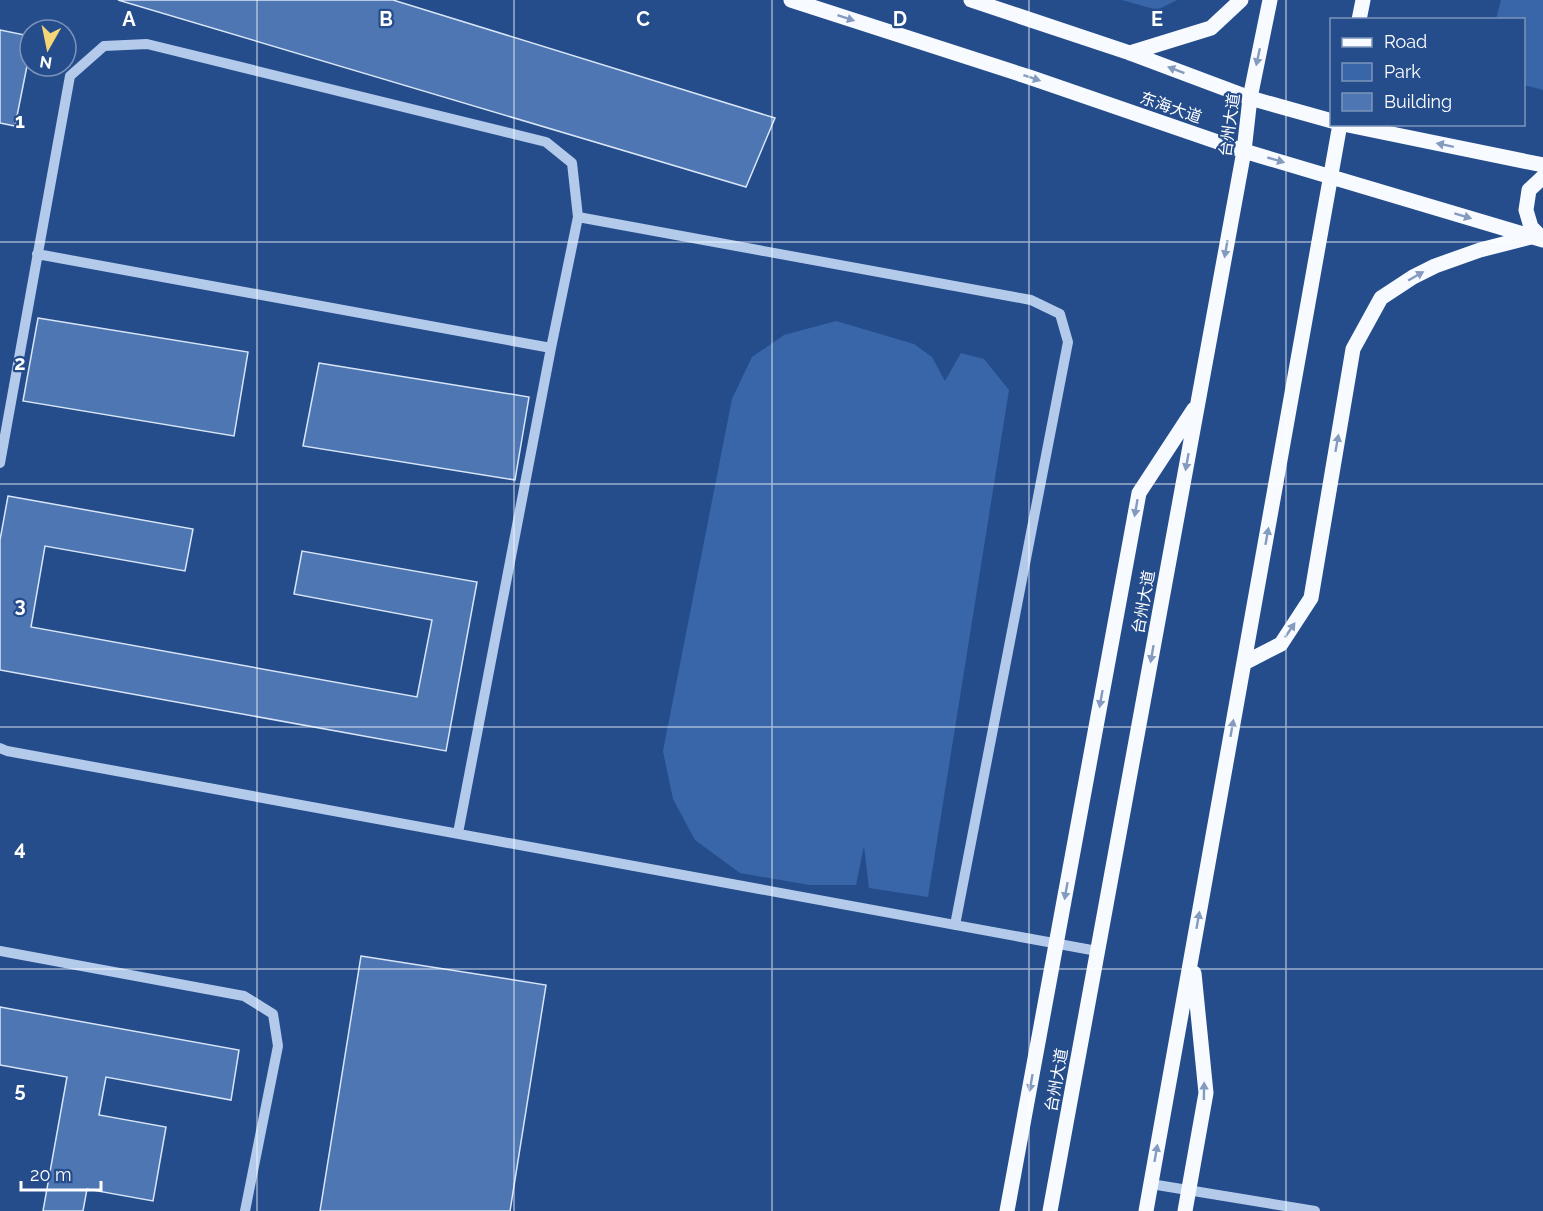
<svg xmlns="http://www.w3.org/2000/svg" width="1543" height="1211" viewBox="0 0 1543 1211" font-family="Raleway,'Noto Sans SC',sans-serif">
<rect width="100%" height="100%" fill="#254d8c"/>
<path fill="#3966a9" d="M 1122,0 L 1177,0 L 1157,10 Z
M 1501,0 L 1543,0 L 1543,90 L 1524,85 L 1524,20 L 1496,19 Z
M 836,321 L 914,344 L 932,357 L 945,381 L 961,353 L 984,359 L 1009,390 L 928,897 L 869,888 L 864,846 L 856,885 L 809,885 L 740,873 L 695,840 L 673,799 L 663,751 L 732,399 L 752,357 L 784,335 Z"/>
<path fill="#4d76b3" stroke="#d8e5f8" stroke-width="1.5" d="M 118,0 L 393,0 L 775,118 L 746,187 Z
M 0,30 L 30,36 L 30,51 L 15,126 L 0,123 Z
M 38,318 L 248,352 L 234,436 L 23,401 Z
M 319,363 L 529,397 L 515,480 L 303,446 Z
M 8,496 L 193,529 L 185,571 L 45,546 L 31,627 L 417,697 L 432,620 L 294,594 L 302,551 L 477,582 L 446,751 L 0,670 L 0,540 Z
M 361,956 L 546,985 L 510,1211 L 320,1211 Z
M 0,1007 L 239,1050 L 231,1100 L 106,1077 L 99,1115 L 166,1127 L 153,1201 L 87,1189 L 83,1211 L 43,1211 L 67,1077 L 0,1065 Z"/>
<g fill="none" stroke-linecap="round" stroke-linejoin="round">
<path stroke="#b3caea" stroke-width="10" d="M 578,217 L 1031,300 L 1060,314 L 1068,342 L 955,925
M 37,254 L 551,348
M 0,463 L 70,76 L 104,46 L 147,44 L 546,142 L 572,163 L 578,217 L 551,348 L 458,833
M 0,748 L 7,751 L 1097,951
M 0,951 L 244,996 L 273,1014 L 278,1046 L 245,1211
M 1151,1184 L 1315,1211"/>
<path stroke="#f7fafe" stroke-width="15" d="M 791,0 L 1032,78 L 1244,151 L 1543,240
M 971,0 L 1130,53 L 1250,98 L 1332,121
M 1359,20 L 1363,0
M 1130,53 L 1211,28 L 1241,0
M 1343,124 L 1543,165
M 1543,177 L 1529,190 L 1526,210 L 1531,227 L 1543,239
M 1244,663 L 1281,644 L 1311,598 L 1353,349 L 1381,298 L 1413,277 L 1435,266 L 1480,250 L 1531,237
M 1007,1211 L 1139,493 L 1194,409
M 1050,1211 L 1244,151 L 1250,98 L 1270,0
M 1146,1211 L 1340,124
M 1185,1211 L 1206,1093 L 1194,973"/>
</g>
<defs><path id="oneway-solid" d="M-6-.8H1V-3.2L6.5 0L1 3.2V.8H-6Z" transform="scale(1.5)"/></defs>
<g fill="#849bbf">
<use href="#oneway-solid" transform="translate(846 18) rotate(18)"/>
<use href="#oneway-solid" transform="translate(1258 57) rotate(102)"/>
<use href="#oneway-solid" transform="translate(1176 70) rotate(-159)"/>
<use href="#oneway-solid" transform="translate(1032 78) rotate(18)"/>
<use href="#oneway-solid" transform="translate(1445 145) rotate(-168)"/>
<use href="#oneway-solid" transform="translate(1276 160) rotate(16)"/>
<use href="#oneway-solid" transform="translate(1463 216) rotate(17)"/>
<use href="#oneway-solid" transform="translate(1226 249) rotate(100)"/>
<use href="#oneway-solid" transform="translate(1416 276) rotate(-30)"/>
<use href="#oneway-solid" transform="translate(1337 443) rotate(-80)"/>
<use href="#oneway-solid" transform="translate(1187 462) rotate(100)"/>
<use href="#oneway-solid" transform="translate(1136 508) rotate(100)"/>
<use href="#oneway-solid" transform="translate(1267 536) rotate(-80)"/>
<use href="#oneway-solid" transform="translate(1290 630) rotate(-56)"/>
<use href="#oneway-solid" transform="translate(1152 654) rotate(100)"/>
<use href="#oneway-solid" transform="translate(1101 699) rotate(100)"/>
<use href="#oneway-solid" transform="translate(1232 728) rotate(-80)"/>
<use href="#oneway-solid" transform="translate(1066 891) rotate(100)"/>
<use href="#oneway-solid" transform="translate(1198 920) rotate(-80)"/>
<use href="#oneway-solid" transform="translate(1031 1083) rotate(100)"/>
<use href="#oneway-solid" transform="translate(1204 1091) rotate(-89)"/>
<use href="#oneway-solid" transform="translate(1156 1153) rotate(-80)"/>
</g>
<path fill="none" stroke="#fff" stroke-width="1.5" stroke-opacity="0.55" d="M 257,0 L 257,1211M 514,0 L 514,1211M 772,0 L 772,1211M 1029,0 L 1029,1211M 1286,0 L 1286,1211M 0,242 L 1543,242M 0,484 L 1543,484M 0,727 L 1543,727M 0,969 L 1543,969"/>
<g text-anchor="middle" stroke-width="4.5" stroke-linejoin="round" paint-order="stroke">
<g font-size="16" fill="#fff" stroke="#254d8c">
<text transform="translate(1171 107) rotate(19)" y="6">东海大道</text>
<text transform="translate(1229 125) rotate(-82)" y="6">台州大道</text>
<text transform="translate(1143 602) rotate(-80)" y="6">台州大道</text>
<text transform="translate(1056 1080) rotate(-80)" y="6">台州大道</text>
</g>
</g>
<g font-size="20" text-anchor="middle" font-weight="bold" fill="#fff" stroke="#254d8c" stroke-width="4.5" stroke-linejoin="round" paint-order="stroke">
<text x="129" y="26">A</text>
<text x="386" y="26">B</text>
<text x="643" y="26">C</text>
<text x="900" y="26">D</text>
<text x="1157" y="26">E</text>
<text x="20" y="128">1</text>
<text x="20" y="370">2</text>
<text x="20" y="612">3</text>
<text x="20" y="855">4</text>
<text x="20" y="1097">5</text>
</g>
<rect x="1330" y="18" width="195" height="108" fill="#254d8c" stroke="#7c94ba" stroke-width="1.5"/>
<rect x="1342" y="38" width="30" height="9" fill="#f7fafe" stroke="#7c94ba" stroke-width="1.5"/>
<text x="1384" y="48" font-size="18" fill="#ffffff">Road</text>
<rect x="1342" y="63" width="30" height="18" fill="#3966a9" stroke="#7c94ba" stroke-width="1.5"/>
<text x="1384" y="78" font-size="18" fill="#ffffff">Park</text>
<rect x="1342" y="93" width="30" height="18" fill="#4d76b3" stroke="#7c94ba" stroke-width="1.5"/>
<text x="1384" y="108" font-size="18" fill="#ffffff">Building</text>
<g transform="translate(48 48) rotate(189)"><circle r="28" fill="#254d8c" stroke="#7c94ba" stroke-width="1.5"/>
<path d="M0-4.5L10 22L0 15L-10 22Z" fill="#f4d677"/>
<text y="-9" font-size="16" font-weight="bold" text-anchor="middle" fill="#ffffff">N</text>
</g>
<path d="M21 1181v9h80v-9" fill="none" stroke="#ffffff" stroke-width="3"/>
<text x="30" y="1181" font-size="18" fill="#ffffff" stroke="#254d8c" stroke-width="4.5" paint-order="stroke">20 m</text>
</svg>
